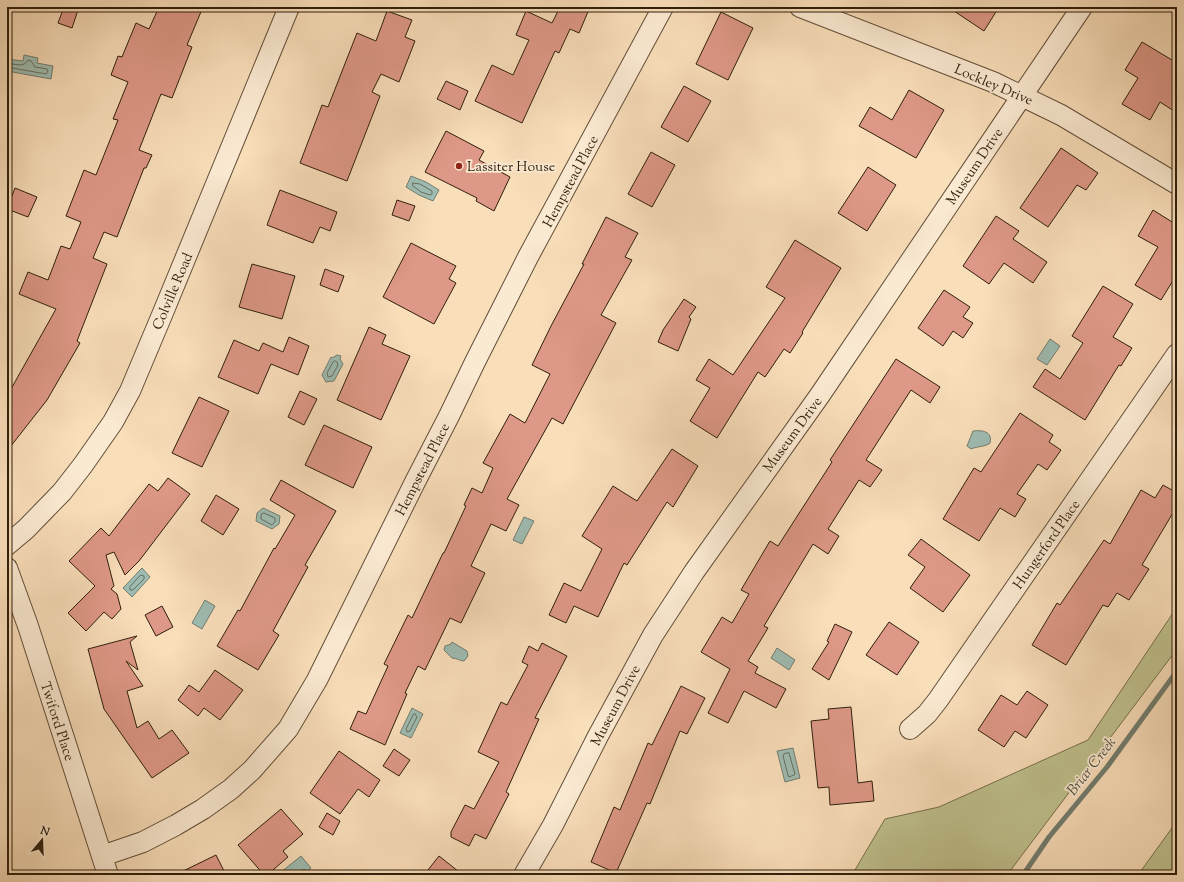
<svg xmlns="http://www.w3.org/2000/svg" width="1184" height="882" viewBox="0 0 1184 882" font-family="'Sorts Mill Goudy',serif">
<rect width="100%" height="100%" fill="#f9deba"/>
<filter id="stains"><feTurbulence type="fractalNoise" baseFrequency=".005" numOctaves="4"/><feColorMatrix values="0 0 0 0 .2 0 0 0 0 .09 0 0 0 0 .02 0 0 0 .5 -.17"/></filter>
<radialGradient id="worn" r=".72"><stop offset=".6" stop-color="#630" stop-opacity="0"/><stop offset="1" stop-color="#630" stop-opacity=".3"/></radialGradient>
<path fill="#bfc18e" stroke="#77704d" d="M 1177,607 L 1177,649 L 1007,875 L 852,875 L 885,819 L 939,807 L 1088,740 Z
M 1177,821 L 1177,875 L 1138,875 Z"/>
<path fill="#9ebcb2" stroke="#727d70" d="M 24,55 L 38,58 L 37,63 L 53,66 L 51,79 L 7,71 L 7,59 L 23,61 Z
M 411,176 L 426,182 L 439,190 L 433,201 L 419,195 L 406,187 Z
M 1050,339 L 1060,346 L 1047,365 L 1037,359 Z
M 337,355 L 341,356 L 340,359 L 343,364 L 334,381 L 326,382 L 322,375 L 331,357 L 332,358 Z
M 973,431 C 982,430 993,431 990,443 C 985,447 978,446 971,449 L 967,446 Z
M 263,508 L 280,516 L 279,524 L 272,529 L 256,521 L 257,513 Z
M 524,517 L 534,521 L 522,544 L 513,540 Z
M 142,568 L 150,577 L 132,597 L 123,588 Z
M 205,600 L 215,606 L 202,629 L 192,623 Z
M 452,642 L 467,651 L 468,656 L 464,661 C 460,661 457,658 452,658 L 444,650 L 445,646 L 451,644 Z
M 777,648 L 795,660 L 789,670 L 771,658 Z
M 412,708 L 423,714 L 411,738 L 400,733 Z
M 793,748 L 800,778 L 785,782 L 777,751 Z
M 301,856 L 311,868 L 306,872 L 304,869 L 297,875 L 283,875 L 281,872 Z"/>
<g fill="none" stroke-linecap="round" stroke-linejoin="round">
<path stroke="#666e5f" stroke-width="1" d="M 7,63 C 15,64 24,68 28,60 L 31,61 L 35,67 L 47,69 L 48,71 L 46,74 L 7,67
M 413,183 L 420,184 L 432,191 L 432,194 L 430,195 L 421,192 L 413,186 Z
M 335,361 L 337,362 L 338,365 L 332,376 L 328,377 L 327,373 L 333,362 Z
M 264,513 L 275,518 L 275,522 L 272,525 L 261,519 L 261,515 Z
M 141,575 L 144,576 L 144,579 L 133,590 L 130,590 L 130,587 Z
M 415,714 L 417,717 L 410,731 L 407,732 L 406,729 L 413,715 Z
M 789,753 L 795,774 L 794,775 L 789,777 L 788,775 L 783,756 L 784,754 Z"/>
<path stroke="#727d70" stroke-width="5" d="M 1023,875 L 1049,837 L 1107,767 L 1177,671"/>
</g>
<path fill="#de9887" stroke="#2f1f0c" d="M 64,7 L 79,7 L 72,28 L 58,23 Z
M 159,7 L 203,7 L 187,45 L 192,47 L 172,98 L 161,94 L 139,150 L 152,155 L 146,168 L 144,168 L 117,237 L 104,232 L 93,258 L 107,264 L 77,341 L 80,343 L 47,400 L 7,451 L 7,396 L 56,309 L 19,294 L 28,272 L 48,280 L 61,246 L 70,249 L 81,222 L 66,216 L 84,170 L 96,175 L 118,120 L 113,119 L 128,82 L 111,75 L 118,56 L 122,57 L 136,23 L 149,29 Z
M 560,7 L 590,7 L 579,33 L 570,29 L 559,53 L 555,51 L 522,123 L 475,101 L 492,65 L 513,75 L 529,40 L 516,35 L 526,11 L 552,23 Z
M 948,7 L 999,7 L 984,31 Z
M 387,11 L 412,20 L 405,37 L 415,41 L 399,82 L 381,74 L 372,92 L 380,96 L 347,181 L 300,163 L 322,105 L 328,107 L 357,33 L 376,41 Z
M 721,12 L 753,28 L 728,80 L 696,64 Z
M 1142,42 L 1177,63 L 1177,113 L 1160,102 L 1150,120 L 1122,104 L 1138,78 L 1125,70 Z
M 446,81 L 468,91 L 460,110 L 437,99 Z
M 684,86 L 711,101 L 688,142 L 661,127 Z
M 909,90 L 944,110 L 916,158 L 859,126 L 870,107 L 892,120 Z
M 446,131 L 484,151 L 479,160 L 510,177 L 494,211 L 476,201 L 477,198 L 425,172 Z
M 1061,148 L 1098,173 L 1086,190 L 1077,185 L 1048,227 L 1020,208 Z
M 651,152 L 675,165 L 652,207 L 628,194 Z
M 868,167 L 896,185 L 867,231 L 838,213 Z
M 15,188 L 37,197 L 28,217 L 7,209 Z
M 280,190 L 337,212 L 330,231 L 320,227 L 313,243 L 267,225 Z
M 397,200 L 415,206 L 409,221 L 392,215 Z
M 1153,210 L 1177,225 L 1177,274 L 1161,300 L 1135,285 L 1158,247 L 1138,236 Z
M 996,216 L 1019,231 L 1013,239 L 1047,262 L 1033,283 L 1004,263 L 989,284 L 963,266 Z
M 606,217 L 638,233 L 625,257 L 632,260 L 601,315 L 616,323 L 563,424 L 552,418 L 507,499 L 519,505 L 506,531 L 491,524 L 471,566 L 485,573 L 461,623 L 450,618 L 425,670 L 418,666 L 405,693 L 407,694 L 385,745 L 350,729 L 358,711 L 366,714 L 388,666 L 384,664 L 408,615 L 412,618 L 443,553 L 444,553 L 466,506 L 464,505 L 472,488 L 482,493 L 493,468 L 483,463 L 510,414 L 525,423 L 550,374 L 532,365 L 551,326 L 584,264 L 582,264 Z
M 795,240 L 841,268 L 802,332 L 803,333 L 790,353 L 784,349 L 765,377 L 758,372 L 717,438 L 690,421 L 710,388 L 696,380 L 709,359 L 733,375 L 785,298 L 766,287 Z
M 411,243 L 456,266 L 449,279 L 456,283 L 434,324 L 383,297 Z
M 252,264 L 295,276 L 282,319 L 239,307 Z
M 325,269 L 344,276 L 338,292 L 320,285 Z
M 1103,286 L 1133,304 L 1113,337 L 1132,348 L 1121,366 L 1119,365 L 1085,420 L 1033,387 L 1045,369 L 1060,379 L 1083,343 L 1072,336 Z
M 944,290 L 970,307 L 963,317 L 973,323 L 963,338 L 953,331 L 943,346 L 918,328 Z
M 684,299 L 696,307 L 689,317 L 691,319 L 678,351 L 658,342 L 663,330 Z
M 369,327 L 386,335 L 382,344 L 410,356 L 381,420 L 337,400 Z
M 289,337 L 309,346 L 298,375 L 271,364 L 258,394 L 218,377 L 234,340 L 259,351 L 263,343 L 283,352 Z
M 896,359 L 940,387 L 930,403 L 911,390 L 866,460 L 882,470 L 870,487 L 859,480 L 828,529 L 839,536 L 828,554 L 813,544 L 764,626 L 768,628 L 748,661 L 758,667 L 755,673 L 786,689 L 776,708 L 744,691 L 728,723 L 708,713 L 730,669 L 701,652 L 722,617 L 732,623 L 749,594 L 741,590 L 770,541 L 778,546 L 832,462 L 830,460 Z
M 300,391 L 317,399 L 304,425 L 288,417 Z
M 199,397 L 229,411 L 202,467 L 172,453 Z
M 1020,413 L 1053,435 L 1049,442 L 1061,450 L 1047,470 L 1038,464 L 1017,494 L 1026,499 L 1015,517 L 1000,508 L 979,541 L 943,519 L 974,468 L 981,472 Z
M 324,425 L 372,447 L 353,488 L 305,465 Z
M 672,449 L 698,466 L 673,507 L 667,502 L 627,565 L 624,563 L 598,617 L 574,606 L 566,623 L 549,615 L 564,583 L 581,591 L 602,549 L 582,536 L 613,486 L 637,501 Z
M 168,478 L 190,494 L 139,561 L 125,575 L 114,552 L 106,555 L 114,586 L 111,589 L 117,594 L 121,609 L 112,619 L 104,612 L 86,631 L 68,613 L 95,586 L 69,561 L 101,528 L 109,536 L 149,484 L 158,491 Z
M 281,480 L 336,511 L 305,565 L 308,567 L 273,631 L 279,635 L 258,670 L 217,646 L 238,610 L 240,611 L 274,548 L 275,549 L 295,515 L 270,500 Z
M 1163,485 L 1177,493 L 1177,506 L 1142,565 L 1149,569 L 1129,600 L 1117,593 L 1108,607 L 1103,605 L 1066,665 L 1032,645 L 1057,603 L 1060,605 L 1104,540 L 1110,544 L 1141,490 L 1155,498 Z
M 216,495 L 239,509 L 223,535 L 201,521 Z
M 921,539 L 970,575 L 943,612 L 910,588 L 925,567 L 908,555 Z
M 162,606 L 173,627 L 156,636 L 145,615 Z
M 889,622 L 919,642 L 897,675 L 866,655 Z
M 835,624 L 852,632 L 829,680 L 812,669 L 829,642 L 827,641 Z
M 137,636 L 130,642 L 138,670 L 126,661 L 143,686 L 127,691 L 137,728 L 148,721 L 159,739 L 172,730 L 189,753 L 152,778 L 104,709 L 88,649 Z
M 542,643 L 567,656 L 535,718 L 539,719 L 506,792 L 509,794 L 486,839 L 475,834 L 469,846 L 451,837 L 451,832 L 465,805 L 474,809 L 499,762 L 478,752 L 501,702 L 507,705 L 528,665 L 522,662 L 529,646 L 538,651 Z
M 215,670 L 243,690 L 220,720 L 204,708 L 198,716 L 178,700 L 189,685 L 199,692 Z
M 681,686 L 705,698 L 687,734 L 680,731 L 650,804 L 647,803 L 616,873 L 591,862 L 614,807 L 620,810 L 648,743 L 652,745 Z
M 1027,691 L 1048,705 L 1026,738 L 1015,731 L 1004,747 L 978,730 L 1001,695 L 1017,705 Z
M 851,707 L 858,783 L 872,781 L 874,801 L 830,805 L 829,787 L 818,788 L 811,721 L 829,719 L 828,709 Z
M 394,749 L 410,760 L 399,776 L 383,766 Z
M 339,751 L 380,780 L 369,797 L 358,789 L 340,814 L 310,793 Z
M 281,809 L 303,834 L 283,851 L 288,857 L 267,875 L 264,875 L 238,845 Z
M 327,813 L 340,821 L 333,835 L 319,827 Z
M 216,855 L 226,875 L 175,875 Z
M 439,856 L 463,875 L 424,875 Z"/>
<g fill="none" stroke-linecap="round" stroke-linejoin="round">
<g stroke="#624f38" stroke-width="22">
<path id="street" d="M 800,7 L 993,82 L 1061,115 L 1177,184
M 7,545 L 26,529 L 62,492 L 83,465 L 113,422 L 130,391 L 162,315 L 289,7
M 7,568 L 28,626 L 108,875
M 910,729 L 927,714 L 938,700 L 1177,354
M 102,856 L 143,842 L 176,825 L 203,809 L 231,789 L 252,770 L 288,729 L 317,680 L 415,482 L 449,416 L 475,362 L 528,257 L 663,7
M 524,875 L 553,825 L 598,736 L 653,635 L 694,572 L 820,395 L 1082,7"/>
</g>
<use href="#street" stroke="#fbead2" stroke-width="20"/>
</g>
<circle fill="#8f2418" stroke="#fbead2" stroke-width="1.5" cx="459" cy="166" r="4"/>
<g text-anchor="middle" stroke-width="3.5" stroke-linejoin="round" paint-order="stroke">
<g font-size="14" fill="#2f1f0c" stroke="#fbead2">
<text transform="translate(994 84) rotate(23)" y="5">Lockley Drive</text>
<text transform="translate(974 166) rotate(-56)" y="5">Museum Drive</text>
<text transform="translate(570 181) rotate(-62)" y="5">Hempstead Place</text>
<text transform="translate(172 291) rotate(-67)" y="5">Colville Road</text>
<text transform="translate(792 434) rotate(-54)" y="5">Museum Drive</text>
<text transform="translate(422 469) rotate(-63)" y="5">Hempstead Place</text>
<text transform="translate(1046 544) rotate(-55)" y="5">Hungerford Place</text>
<text transform="translate(615 705) rotate(-62)" y="5">Museum Drive</text>
<text transform="translate(58 721) rotate(72)" y="5">Twiford Place</text>
</g>
<g font-size="14" fill="#2f1f0c" stroke="#fbead2" text-anchor="start">
<text x="467" y="171">Lassiter House</text>
</g>
<g font-size="15" font-style="italic" fill="#504e3e" stroke="#fbead2">
<text transform="translate(1091 766) rotate(-52)" y="5">Briar Creek</text>
</g>
</g>
<rect width="1184" height="882" fill="none" stroke="#f9deba" stroke-width="24"/>
<rect x="8" y="8" width="1168" height="866" fill="none" stroke="#2f1f0c" stroke-width="2"/>
<rect x="12" y="12" width="1160" height="858" fill="none" stroke="#2f1f0c"/>
<g transform="translate(42 840) rotate(19)" stroke="#fbead2" stroke-width="3" paint-order="stroke">
<path d="M0-3L7 15L0 10L-7 15Z" fill="#2f1f0c"/>
<text y="-6" font-size="11" font-weight="bold" text-anchor="middle" fill="#2f1f0c">N</text>
</g>
<rect width="100%" height="100%" filter="url(#stains)"/>
<rect width="100%" height="100%" fill="url(#worn)"/>
</svg>
